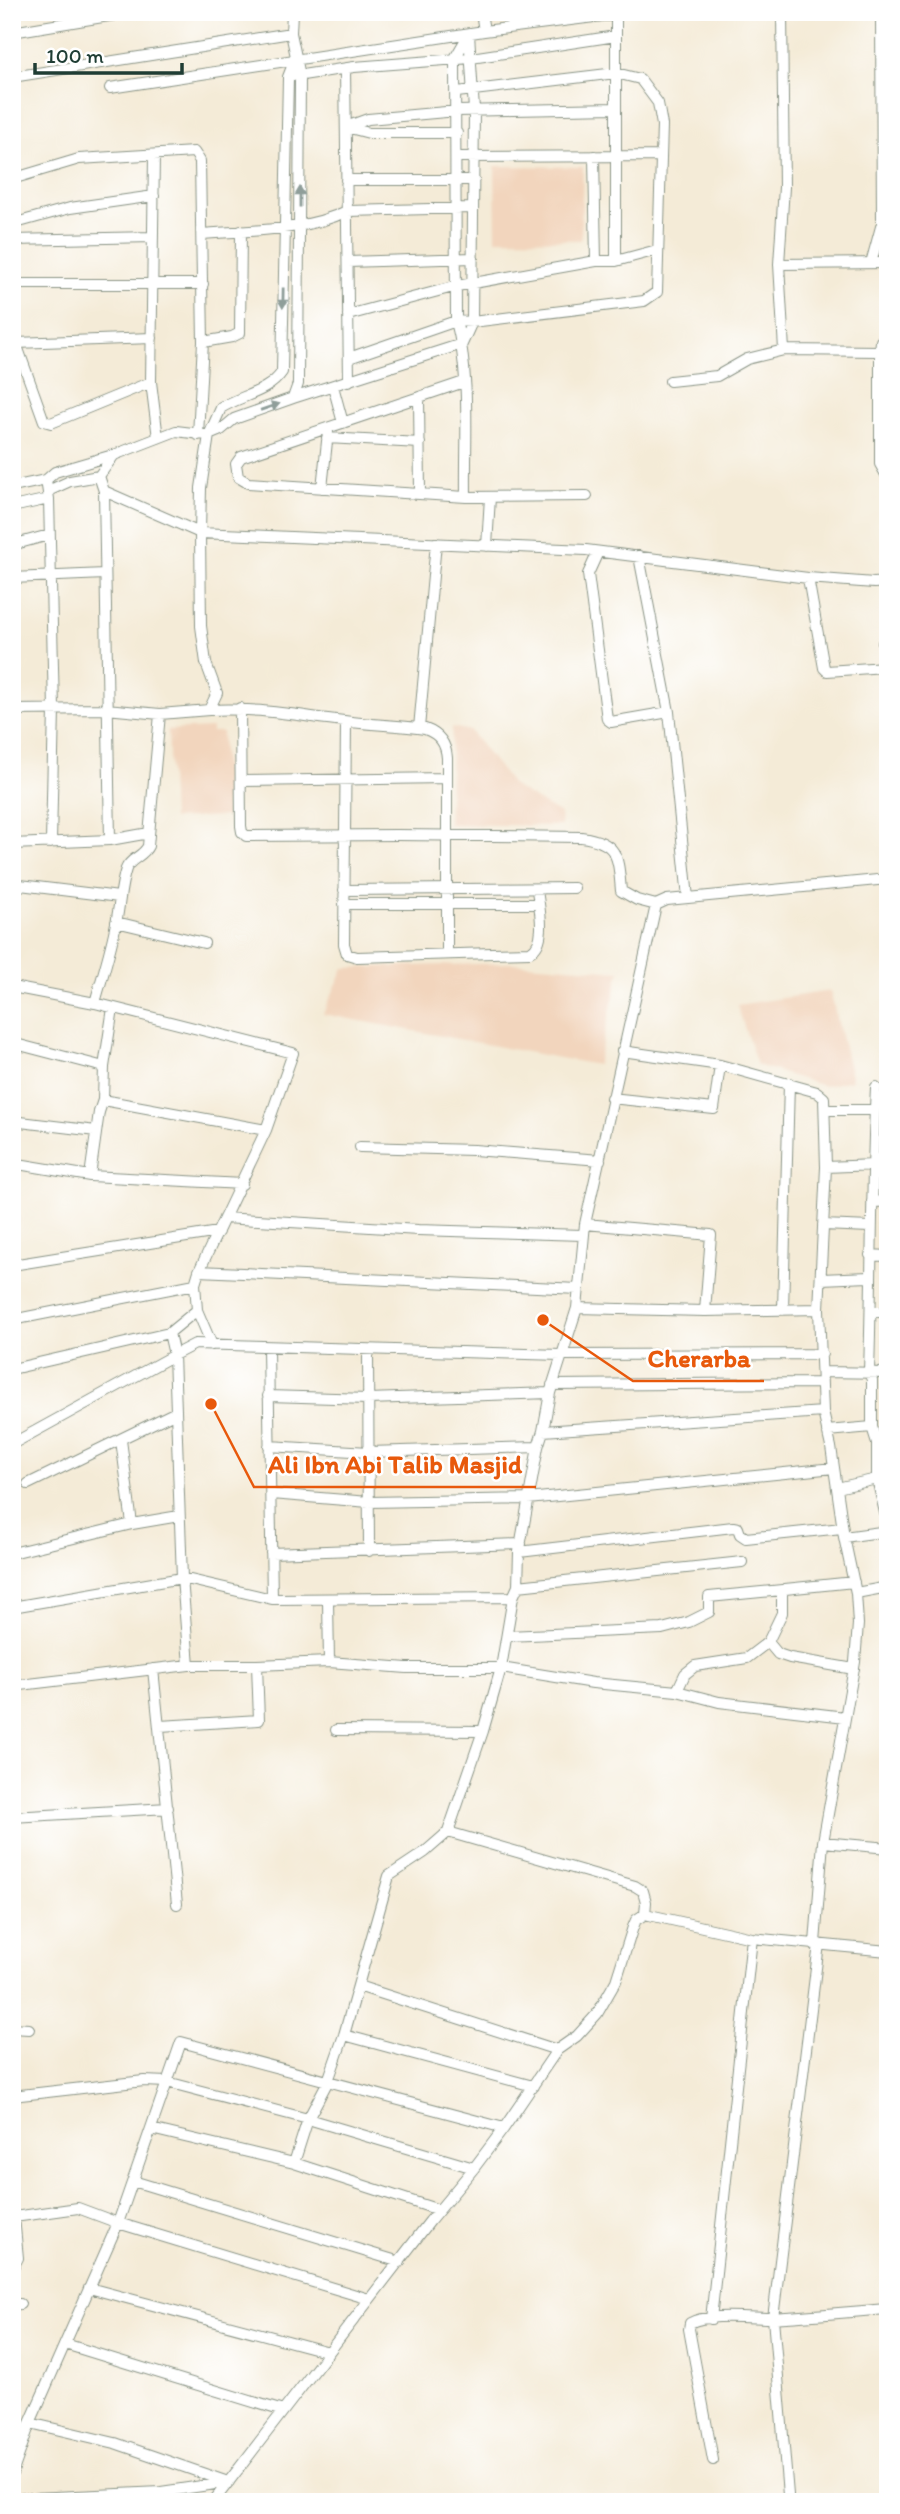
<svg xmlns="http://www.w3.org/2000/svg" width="900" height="2514" viewBox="0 0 900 2514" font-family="Itim,sans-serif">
<rect width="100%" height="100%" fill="#fff"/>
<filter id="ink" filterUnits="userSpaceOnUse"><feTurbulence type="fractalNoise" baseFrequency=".0143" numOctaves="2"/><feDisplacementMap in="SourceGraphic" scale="14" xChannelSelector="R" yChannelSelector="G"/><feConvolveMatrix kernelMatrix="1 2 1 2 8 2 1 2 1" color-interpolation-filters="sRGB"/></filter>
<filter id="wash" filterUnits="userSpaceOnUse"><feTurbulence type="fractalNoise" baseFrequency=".00686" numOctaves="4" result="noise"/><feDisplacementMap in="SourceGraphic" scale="28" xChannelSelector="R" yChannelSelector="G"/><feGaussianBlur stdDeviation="1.57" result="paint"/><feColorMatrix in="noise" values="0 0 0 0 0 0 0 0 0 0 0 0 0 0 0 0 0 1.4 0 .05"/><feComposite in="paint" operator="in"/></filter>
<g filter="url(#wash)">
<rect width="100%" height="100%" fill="#f4ebd7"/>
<path fill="#f2d5bd" d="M 495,166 L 583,167 L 581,240 L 496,239 Z
M 452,727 L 470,731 L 513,786 L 560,814 L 561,826 L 448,824 Z
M 212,728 L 212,732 L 222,732 L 227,816 L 172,819 L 168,730 Z
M 512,963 L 620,971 L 597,1065 L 323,1014 L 344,968 Z
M 830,991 L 852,1080 L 824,1086 L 757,1065 L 737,1005 Z"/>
</g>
<g filter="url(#ink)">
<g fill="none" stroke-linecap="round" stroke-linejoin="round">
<g stroke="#8a9486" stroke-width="12">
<path id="minor" d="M 481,12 L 484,31
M 782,12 L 784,187 L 779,264 L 784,350
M 616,14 L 616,261
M 12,32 L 133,12
M 345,69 L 349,381
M 296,76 L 354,67 L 471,58 L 616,36
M 12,77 L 291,33
M 110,88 L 484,31 L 634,12
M 346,127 L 368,119 L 457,111 L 616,108
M 346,127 L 369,133 L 457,133
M 154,155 L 151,382 L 158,438
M 594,156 L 596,261
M 457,157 L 661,156
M 12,179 L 79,159 L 194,152 L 200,161 L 203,342 L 198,435
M 346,180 L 474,180
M 12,224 L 70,208 L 154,196
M 203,234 C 250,230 304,232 347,211 L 473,208
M 12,240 L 153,237
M 348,262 L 473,258
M 871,263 L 882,223 L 881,12
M 779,264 L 888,263
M 12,284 L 203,284
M 348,315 L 457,286 L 596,261 L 616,261 L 657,250
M 12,332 L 44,421 L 51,423 L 151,382
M 888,335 L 881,341 L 880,351 L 880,464 L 888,478
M 203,342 L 232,337 L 240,333 L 241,231
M 16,343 L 152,338
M 349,358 L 456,321 L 472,322 L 644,301 L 657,292 L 662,125 L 658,103 L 640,79 L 616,73 L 457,92
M 670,381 L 717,376 L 747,359 L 784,350 L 880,351
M 464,382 L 241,457 L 236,464 L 238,477 L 248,483 L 466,497 L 587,496
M 333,386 L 343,423
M 419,397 L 420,494
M 293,398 L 462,344 L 472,322 L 474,110 L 469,34
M 327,438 L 420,443
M 99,476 L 114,455 L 176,431 L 209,435 L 221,430 L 234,419 L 293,398 L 298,384 L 300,76 L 291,33 L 292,12
M 46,480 L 49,499 L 54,709 L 51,843
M 12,487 L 46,480 L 55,472 L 113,455
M 322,488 L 328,432
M 48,491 L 70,481 L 99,476 L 104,491 L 200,533 L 586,550 L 808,578 L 874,583 L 888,582
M 104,491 L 110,840
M 466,497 C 465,439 471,378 456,321 L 455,58 L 469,34
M 12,507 L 49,499
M 12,545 L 49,535
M 487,546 L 490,497
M 598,552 L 588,574 L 607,719 L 611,722 L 669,712
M 639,556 L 669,712 L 688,898
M 12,578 L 105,574
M 808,578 L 824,668 L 827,671 L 885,667
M 888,637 L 885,638 L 883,643 L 885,675 L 888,678
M 240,708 L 241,826 L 242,832 L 246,836 L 397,835 L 581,837 C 619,842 618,857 621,891 L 637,900 L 656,905
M 12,710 L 106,709 L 160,714
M 209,710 C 255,707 299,716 344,721 C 371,725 399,725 425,729 C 439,734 446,743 447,758 L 447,953
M 346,722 L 344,944 L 347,954 L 357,957 L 530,952 C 548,943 539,907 537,890
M 419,728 L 436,543
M 241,781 L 446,778
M 12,844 L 110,840 L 149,833
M 12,884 L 119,897
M 344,890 L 574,888
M 344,904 L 538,904
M 116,922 L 204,943
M 12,987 L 95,1003 L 293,1053 L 266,1130 L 199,1271 L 195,1284
M 95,1003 C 102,977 111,950 116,923 C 120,905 120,887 126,869 C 130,858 143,857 148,846 L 160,714 L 209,710 L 217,693 L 206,663 L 201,626 L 200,533 L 201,488 L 209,435 L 221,408 C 241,395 268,393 282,372 L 288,77 L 295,59
M 12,1043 L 104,1067
M 622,1051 L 720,1065 L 817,1092 L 824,1098 L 826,1167 L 819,1309 L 823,1412 L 831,1447 L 844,1537 L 856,1593 L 858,1624 L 855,1662 L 823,1842 L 815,1943
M 876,1087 C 871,1182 872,1278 869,1372 L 872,1380 L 872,1427 L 877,1443 L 877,1479 L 888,1525
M 611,1098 L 714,1109 L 720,1065
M 103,1100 L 266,1130
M 826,1110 L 875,1110
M 12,1121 L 96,1131
M 360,1147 L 474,1150 L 600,1160
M 12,1163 L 90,1176 L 242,1184
M 826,1167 L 874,1165
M 90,1176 L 99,1112 L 103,1100 L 104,1067 L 113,1008
M 872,1201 L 888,1202
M 224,1218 L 418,1230 L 583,1235
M 585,1224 L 711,1235 L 705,1311
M 823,1225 L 870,1227
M 870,1255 L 888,1256
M 12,1265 L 218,1232
M 199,1271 L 578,1289
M 821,1279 L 869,1277
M 577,1308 L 705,1311 L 819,1309
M 783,1310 L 789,1083
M 871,1311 L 888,1313
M 12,1320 L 195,1284 L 197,1310 L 212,1345
M 268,1348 L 272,1599
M 368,1351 L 369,1551
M 12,1369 L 169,1333 L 197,1310
M 822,1372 L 888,1373
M 552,1385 L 822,1383
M 268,1396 L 368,1399 L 550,1393
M 543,1431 L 823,1412
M 827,1431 L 872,1427
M 121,1440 L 132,1524
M 12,1444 L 174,1355 L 169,1333
M 269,1446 L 369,1452 L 538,1447
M 28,1484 L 176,1412
M 837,1488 L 877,1479
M 271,1494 L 369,1502 L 528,1499 L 834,1468
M 844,1537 L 888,1531
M 519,1552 L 733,1527 L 738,1528 L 740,1534 L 746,1538 L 842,1528
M 12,1553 L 132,1524 L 179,1516
M 271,1553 L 521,1544
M 518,1586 L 742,1562
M 785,1589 L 854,1582
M 856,1593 L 888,1587
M 328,1600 L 329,1662
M 12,1607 L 182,1578 L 272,1599 L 513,1597
M 768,1642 L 778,1654 L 790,1658 L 854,1669
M 189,1665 L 182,1578 L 174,1355 L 195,1344 L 561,1355 L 822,1354
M 257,1665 L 329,1662 L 407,1668 L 501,1668 L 593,1683 L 677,1691 L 685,1674 L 695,1666 L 747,1658 L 768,1642 L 782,1613 L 782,1590 L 709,1597 L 709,1612 L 689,1622 L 662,1629 L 508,1636
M 153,1669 L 177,1904
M 12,1686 L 189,1665 L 257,1665 L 259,1720 L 160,1726
M 677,1691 L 719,1702 L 845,1717
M 336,1730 L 483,1731
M 12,1817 L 168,1808
M 823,1842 L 888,1848
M 645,1914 L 752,1938 L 888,1951
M 358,1986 L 557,2050
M 12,2028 L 29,2029
M 344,2035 L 533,2086
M 12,2096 L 144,2081 L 167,2082 L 308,2119 L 474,2168
M 151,2129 L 294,2163 L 439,2210
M 294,2163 L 308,2119 L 328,2081 L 344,2035 L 389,1876 L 425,1852 L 448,1832 L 483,1731 L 501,1668 L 513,1597 L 518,1586 L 519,1552 L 538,1447 L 543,1431 L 550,1393 L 577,1308 L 585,1224 L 656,905 L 667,900 L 888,879
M 133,2181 L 400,2262
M 12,2269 L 18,2258 L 14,2217 L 78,2208 L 118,2223 L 369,2299
M 89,2288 L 329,2352
M 12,2305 L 20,2304
M 711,2319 L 752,1938
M 65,2344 L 283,2411
M 30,2423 L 115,2443 L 225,2481
M 713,2460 L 689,2329 L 690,2323 C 706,2313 752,2318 772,2318 C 810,2316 849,2312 888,2309
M 12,2474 L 30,2423 L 118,2223 L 181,2042 L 504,2128
M 788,2495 L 773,2318 L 819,1944
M 12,2499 L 161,2492 L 229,2482
M 213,2502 L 430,2221 L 474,2168 L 504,2128 L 557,2050 L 577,2036 L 597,2014 L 616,1981 L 633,1927 L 636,1920 L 645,1914 L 646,1902 L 643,1891 L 635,1886 L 448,1832"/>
</g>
<use href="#minor" stroke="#fff" stroke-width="10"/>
</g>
<defs><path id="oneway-solid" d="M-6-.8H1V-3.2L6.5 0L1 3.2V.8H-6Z" transform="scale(1.75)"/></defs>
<g fill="#8f9e9a">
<use href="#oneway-solid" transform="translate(300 197) rotate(-90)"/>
<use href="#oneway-solid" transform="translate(283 298) rotate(91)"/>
<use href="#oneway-solid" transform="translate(270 407) rotate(-19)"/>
</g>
</g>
<path fill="none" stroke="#e8590c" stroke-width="2.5" d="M543 1320L633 1381H764M211 1404L254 1487H536"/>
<g fill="#e8590c" stroke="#fff" stroke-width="2.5">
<circle cx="543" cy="1320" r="7"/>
<circle cx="211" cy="1404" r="7"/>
</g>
<g font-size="26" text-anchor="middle" font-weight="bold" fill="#e8590c" stroke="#fff" stroke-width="5" stroke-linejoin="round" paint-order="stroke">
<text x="699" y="1367">Cherarba</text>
<text x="395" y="1473">Ali Ibn Abi Talib Masjid</text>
</g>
<rect width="900" height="2514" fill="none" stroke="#fff" stroke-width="42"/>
<path d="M35 63v10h147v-10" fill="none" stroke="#1f3d34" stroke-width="3.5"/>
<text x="46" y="63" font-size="21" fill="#1f3d34" stroke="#ffffff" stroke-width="5" paint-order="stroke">100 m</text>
</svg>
